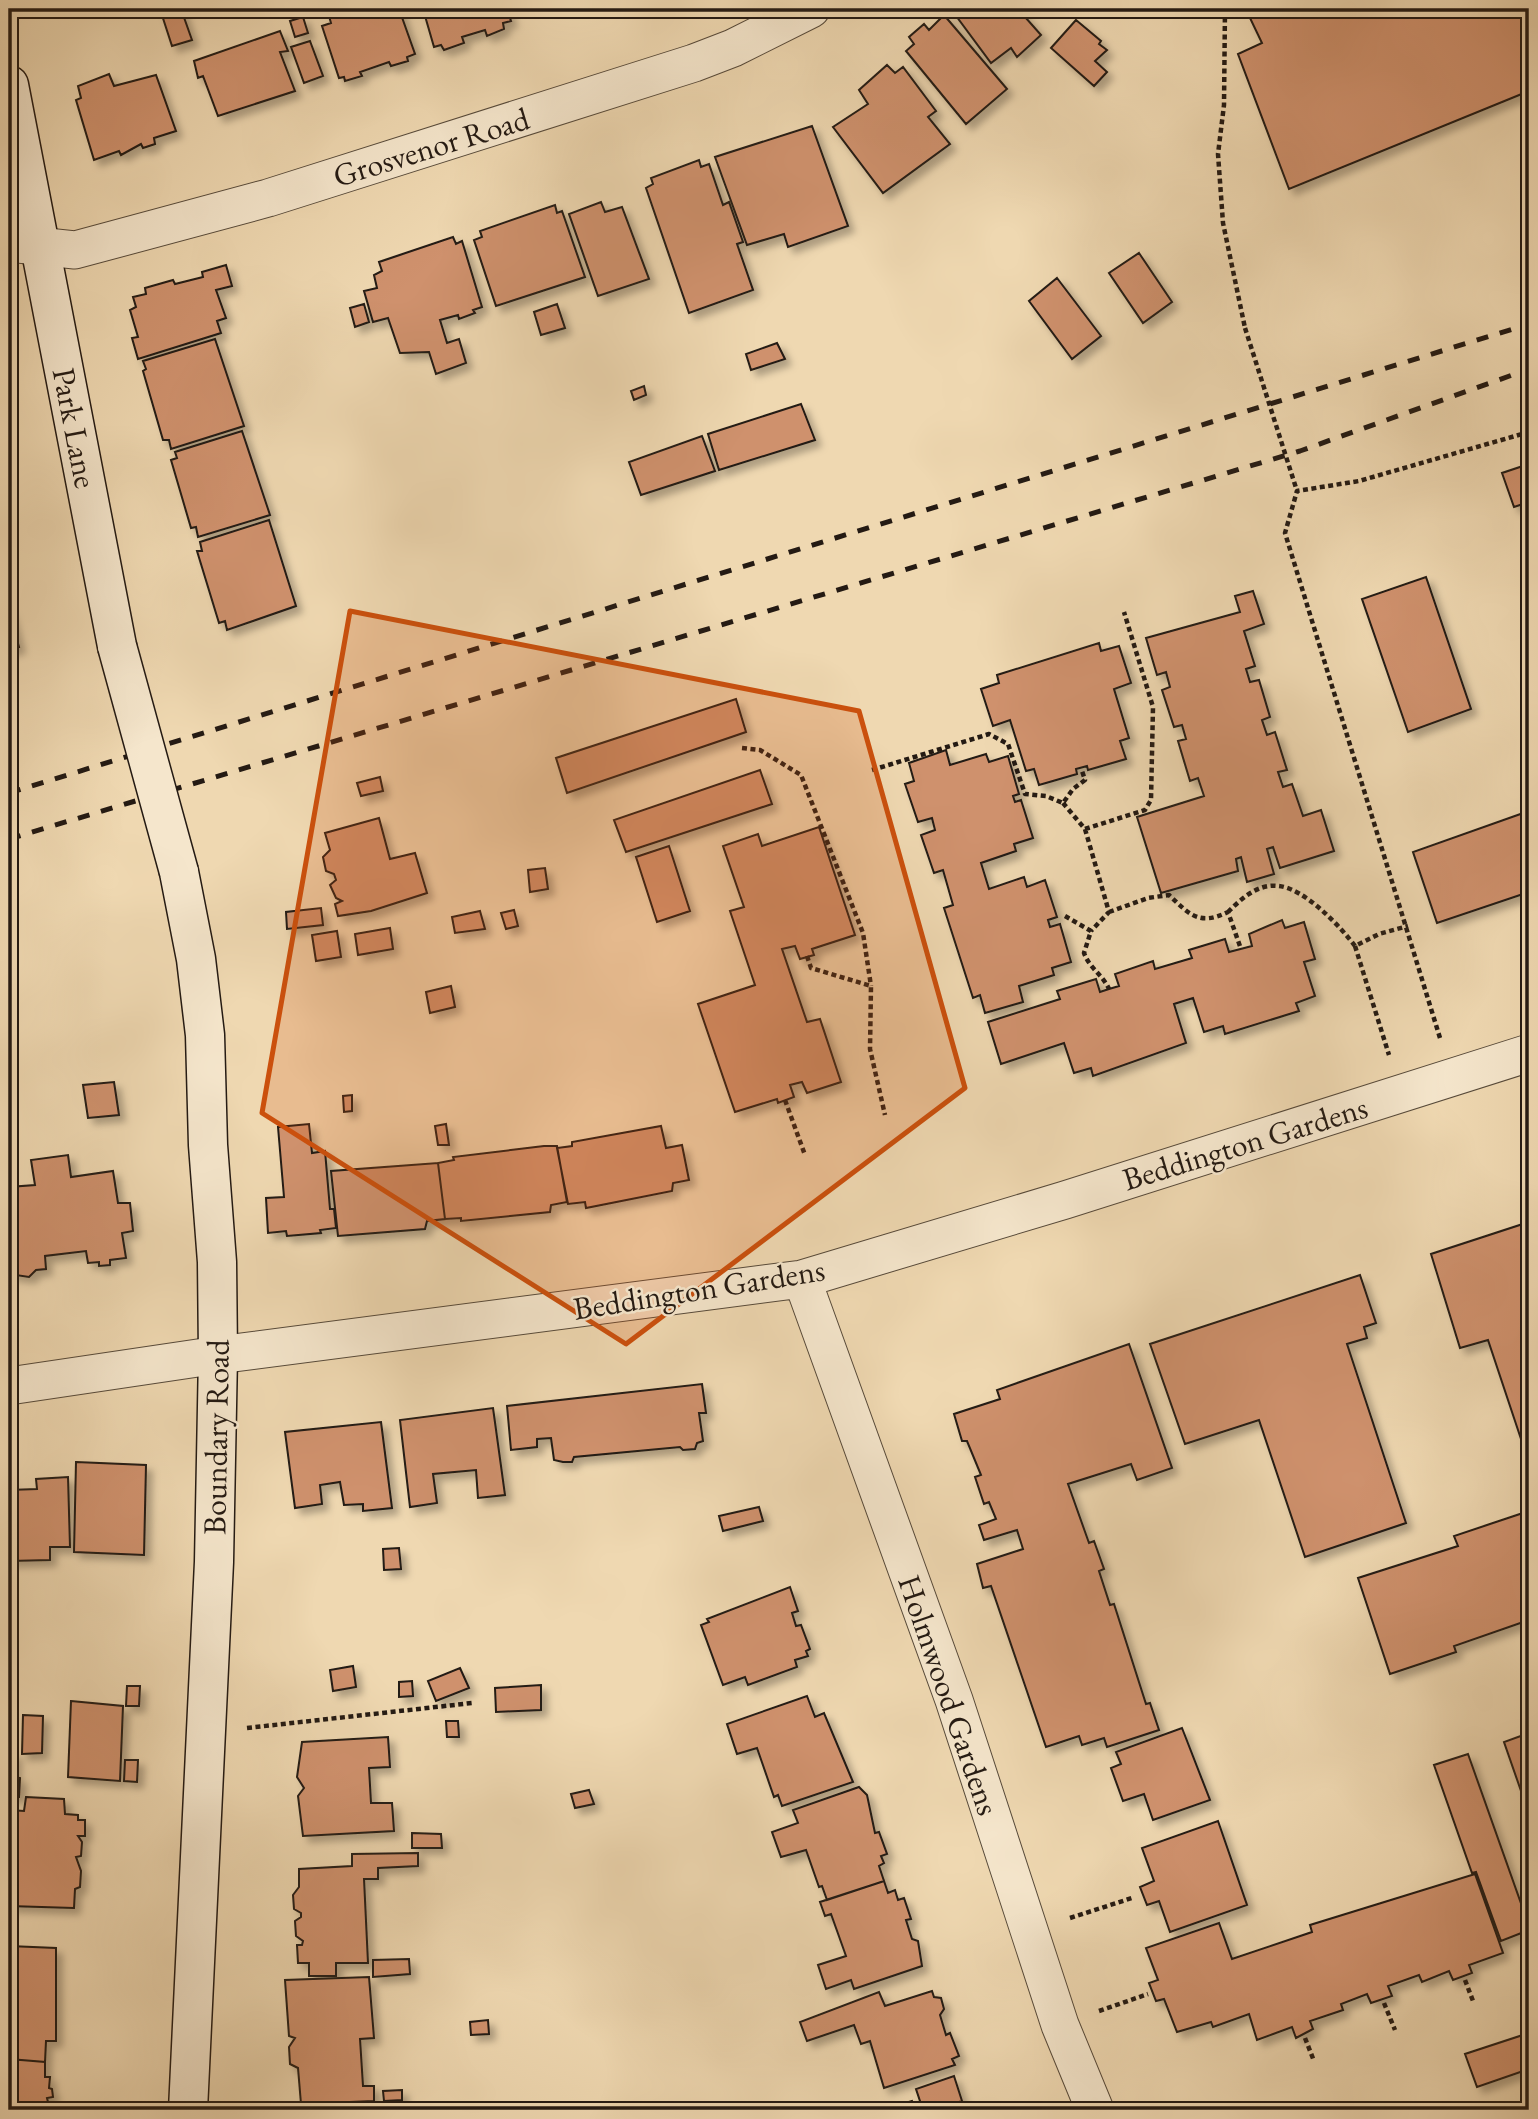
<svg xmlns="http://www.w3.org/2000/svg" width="1538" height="2119" viewBox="0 0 1538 2119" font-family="'EB Garamond',serif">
<defs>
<filter id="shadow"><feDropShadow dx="6" dy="6" stdDeviation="3.5" flood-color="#0004"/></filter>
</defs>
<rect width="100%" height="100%" fill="#efd8b1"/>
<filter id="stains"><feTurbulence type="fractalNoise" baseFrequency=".00286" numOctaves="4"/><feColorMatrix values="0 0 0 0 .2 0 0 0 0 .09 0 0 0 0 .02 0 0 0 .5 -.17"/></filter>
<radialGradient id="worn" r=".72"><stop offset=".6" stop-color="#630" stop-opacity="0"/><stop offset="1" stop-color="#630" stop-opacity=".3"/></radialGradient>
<path fill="#cf916d" stroke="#241a13" stroke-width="2" filter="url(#shadow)" d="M 160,9 L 181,9 L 192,40 L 172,46 Z
M 327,9 L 399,9 L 415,54 L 407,57 L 408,61 L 391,66 L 389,62 L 360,72 L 362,76 L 345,81 L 344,77 L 339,78 L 322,26 L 331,23 Z
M 423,9 L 507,9 L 511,21 L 503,23 L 504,29 L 487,36 L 485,30 L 462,37 L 464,43 L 444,50 L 441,45 L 434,47 Z
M 951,9 L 1018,9 L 1041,35 L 1017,57 L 1011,48 L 991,63 Z
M 1271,9 L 1529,9 L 1529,91 L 1289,189 L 1238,54 L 1262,43 L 1250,18 Z
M 944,15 L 1007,89 L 966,124 L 906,51 L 914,44 L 909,37 L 924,24 L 929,30 Z
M 303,17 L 308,33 L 295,37 L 290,21 Z
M 1076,20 L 1101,41 L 1099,44 L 1107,50 L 1095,61 L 1107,72 L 1094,86 L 1051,48 Z
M 280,31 L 288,51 L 280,52 L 295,91 L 218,116 L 203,76 L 198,78 L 194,61 Z
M 310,41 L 323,76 L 304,83 L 291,47 Z
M 887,65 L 895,73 L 903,67 L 936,111 L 928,117 L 950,144 L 883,193 L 833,127 L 868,104 L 859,90 Z
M 109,74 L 114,86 L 156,75 L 176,131 L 154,138 L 155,144 L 143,148 L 141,144 L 121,155 L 119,151 L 94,160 L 76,100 L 81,98 L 78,86 Z
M 812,126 L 848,226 L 788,247 L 784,234 L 747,245 L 715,157 Z
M 699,160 L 701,167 L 709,164 L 723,205 L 729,202 L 743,242 L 737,244 L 753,290 L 689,313 L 646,188 L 653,184 L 651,178 Z
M 601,202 L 605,212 L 622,207 L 649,279 L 598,296 L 569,214 Z
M 555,205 L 557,213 L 562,211 L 585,277 L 496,306 L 474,240 L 482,237 L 480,231 Z
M 453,237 L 456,244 L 462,241 L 482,307 L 473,310 L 475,313 L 459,319 L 458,315 L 440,320 L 447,343 L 459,339 L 466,363 L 436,374 L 429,352 L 400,353 L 388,318 L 373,322 L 364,291 L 377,288 L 374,275 L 382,271 L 379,262 Z
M 1139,253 L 1172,302 L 1143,323 L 1109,273 Z
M 226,265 L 232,286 L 216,290 L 226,318 L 217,321 L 221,333 L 138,359 L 132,338 L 138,337 L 130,310 L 136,307 L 133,297 L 146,294 L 145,288 L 173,280 L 175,284 L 203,277 L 202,272 Z
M 1057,278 L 1101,336 L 1072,359 L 1029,301 Z
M 364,304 L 369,322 L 355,327 L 350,308 Z
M 557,304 L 565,328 L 541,335 L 534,312 Z
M 215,339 L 244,426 L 171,449 L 169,440 L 163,440 L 143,371 L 146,369 L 143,361 Z
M 777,343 L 785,359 L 751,370 L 746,354 Z
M 644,386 L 646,395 L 634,400 L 631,391 Z
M 801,404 L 815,440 L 719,470 L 708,434 Z
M 242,431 L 270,515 L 198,537 L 196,527 L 191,528 L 171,460 L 177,458 L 175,452 Z
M 702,436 L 715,471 L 641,495 L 629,462 Z
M 1529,464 L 1529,502 L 1514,507 L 1502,473 Z
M 269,520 L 296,606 L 227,630 L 225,621 L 219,623 L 197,551 L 202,551 L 200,542 Z
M 1426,577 L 1471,709 L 1408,732 L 1362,599 Z
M 1253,591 L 1264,624 L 1244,631 L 1255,666 L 1246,669 L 1250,682 L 1259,680 L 1270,717 L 1262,720 L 1267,735 L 1275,732 L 1287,770 L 1278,772 L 1283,787 L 1292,784 L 1303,816 L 1321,810 L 1334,851 L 1280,868 L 1273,847 L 1267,849 L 1274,874 L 1247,882 L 1241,857 L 1236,859 L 1238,871 L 1161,893 L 1137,817 L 1204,796 L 1198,778 L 1190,781 L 1178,741 L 1186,739 L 1182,725 L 1174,727 L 1162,690 L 1170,687 L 1166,672 L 1157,675 L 1146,638 L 1240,612 L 1235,596 Z
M 9,609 L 19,647 L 9,650 Z
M 1099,643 L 1101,651 L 1119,646 L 1131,683 L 1114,689 L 1129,738 L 1120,741 L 1126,759 L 1088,770 L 1087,766 L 1076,769 L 1077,774 L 1039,785 L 1034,769 L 1026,771 L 1010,720 L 993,726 L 981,689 L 999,683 L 997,675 Z
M 736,699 L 746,732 L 567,793 L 556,758 Z
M 946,750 L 950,765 L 986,754 L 989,762 L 1008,756 L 1019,794 L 1013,796 L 1015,802 L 1021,800 L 1033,838 L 1014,844 L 1016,851 L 981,863 L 989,889 L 1024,877 L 1027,887 L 1045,880 L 1057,917 L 1048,920 L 1050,927 L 1060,924 L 1071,962 L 1052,968 L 1054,975 L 1019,986 L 1023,1002 L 985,1013 L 980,995 L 973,998 L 944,908 L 953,905 L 943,870 L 934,873 L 921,835 L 935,830 L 932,818 L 918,822 L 905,784 L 914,781 L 909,763 Z
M 760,770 L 772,804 L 626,852 L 614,820 Z
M 380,777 L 383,791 L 361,796 L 357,783 Z
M 1529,811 L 1529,892 L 1437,923 L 1413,852 Z
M 379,818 L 390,859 L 415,853 L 427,893 L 371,911 L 338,916 L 335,904 L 342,901 L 336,898 L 330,885 L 336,880 L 334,874 L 326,871 L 323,857 L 330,850 L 325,833 Z
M 819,827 L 855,935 L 812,949 L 814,955 L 800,959 L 795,946 L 782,949 L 807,1022 L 820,1019 L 841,1082 L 807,1093 L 802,1082 L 790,1085 L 794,1097 L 778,1103 L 777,1099 L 735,1112 L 698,1004 L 755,985 L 730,911 L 744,907 L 723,846 L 758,834 L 762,846 Z
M 669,846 L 690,911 L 657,922 L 636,857 Z
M 545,868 L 548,889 L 530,892 L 528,870 Z
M 321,908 L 323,925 L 287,929 L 286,912 Z
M 514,910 L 518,926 L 506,929 L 501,913 Z
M 480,911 L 485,929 L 455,933 L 452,917 Z
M 1282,920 L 1285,928 L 1304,922 L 1315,959 L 1304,962 L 1315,996 L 1296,1003 L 1299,1011 L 1225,1034 L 1223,1026 L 1204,1032 L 1193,998 L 1174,1004 L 1186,1043 L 1093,1076 L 1091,1068 L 1074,1073 L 1064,1043 L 1001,1064 L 988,1022 L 1060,999 L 1057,991 L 1096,979 L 1100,992 L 1109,989 L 1119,986 L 1115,974 L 1153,961 L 1155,969 L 1192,958 L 1189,950 L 1225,939 L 1229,952 L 1252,946 L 1249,934 Z
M 390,928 L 393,949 L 358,955 L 355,934 Z
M 337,931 L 341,957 L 316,961 L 312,935 Z
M 451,986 L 455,1007 L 430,1013 L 426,992 Z
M 114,1082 L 119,1115 L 88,1118 L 83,1085 Z
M 352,1095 L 352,1111 L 344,1112 L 343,1096 Z
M 309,1124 L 312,1153 L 325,1151 L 330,1209 L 334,1209 L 336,1228 L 320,1230 L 321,1233 L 287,1236 L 286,1231 L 268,1233 L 266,1198 L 284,1197 L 278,1127 Z
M 446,1124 L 449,1145 L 438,1145 L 435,1126 Z
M 661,1126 L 666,1148 L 682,1145 L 689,1180 L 673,1183 L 672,1191 L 586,1208 L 585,1202 L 568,1204 L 557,1148 L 572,1146 L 572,1142 Z
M 544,1146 L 557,1146 L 567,1202 L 551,1205 L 550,1212 L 461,1221 L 461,1218 L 445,1219 L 438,1163 L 454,1160 L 453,1157 Z
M 68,1155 L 71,1177 L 113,1171 L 118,1203 L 130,1203 L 133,1231 L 122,1233 L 126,1258 L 110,1260 L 110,1265 L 99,1266 L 99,1262 L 88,1263 L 86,1251 L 45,1256 L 46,1269 L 36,1270 L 29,1277 L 9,1274 L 9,1187 L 35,1185 L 31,1160 Z
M 438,1163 L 445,1219 L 427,1221 L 425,1229 L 338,1236 L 331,1171 Z
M 1529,1222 L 1529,1463 L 1488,1340 L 1460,1348 L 1431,1254 Z
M 1360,1275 L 1376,1323 L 1364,1327 L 1367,1338 L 1347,1344 L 1406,1523 L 1305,1557 L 1259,1420 L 1185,1444 L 1150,1344 Z
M 1129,1344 L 1172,1468 L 1137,1480 L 1131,1464 L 1068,1484 L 1089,1543 L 1094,1541 L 1104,1569 L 1099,1571 L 1110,1605 L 1114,1604 L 1146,1704 L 1150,1703 L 1159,1730 L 1107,1747 L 1104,1738 L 1082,1745 L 1079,1736 L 1046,1747 L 991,1586 L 983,1588 L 977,1564 L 1023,1549 L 1017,1530 L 984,1540 L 979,1525 L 996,1519 L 989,1502 L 984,1504 L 975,1477 L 981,1475 L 967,1441 L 962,1441 L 954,1414 L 1000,1399 L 997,1390 Z
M 702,1384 L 706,1413 L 699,1413 L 703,1441 L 697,1443 L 695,1449 L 683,1450 L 680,1447 L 574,1457 L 572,1462 L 563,1462 L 554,1460 L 551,1438 L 537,1439 L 537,1447 L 511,1450 L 507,1406 Z
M 493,1408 L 505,1495 L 478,1498 L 476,1470 L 433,1474 L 437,1503 L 410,1507 L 400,1420 Z
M 381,1422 L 392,1508 L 363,1511 L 363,1504 L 344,1505 L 340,1482 L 320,1485 L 322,1504 L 295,1508 L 285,1432 Z
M 76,1462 L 146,1465 L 144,1555 L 74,1552 Z
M 68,1477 L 70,1547 L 50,1547 L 50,1560 L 9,1561 L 9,1478 L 9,1490 L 37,1489 L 36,1479 Z
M 759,1507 L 763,1521 L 723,1531 L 719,1516 Z
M 1529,1511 L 1529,1620 L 1454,1646 L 1456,1652 L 1390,1674 L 1358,1578 L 1458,1546 L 1454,1536 Z
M 399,1548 L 401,1569 L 384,1570 L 383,1549 Z
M 790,1587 L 798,1611 L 792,1613 L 796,1626 L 801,1625 L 810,1649 L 806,1651 L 808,1656 L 795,1660 L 797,1667 L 748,1685 L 745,1677 L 723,1685 L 701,1625 L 709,1622 L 707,1619 Z
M 353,1666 L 356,1687 L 333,1691 L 330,1670 Z
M 460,1668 L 469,1688 L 436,1701 L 428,1681 Z
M 412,1681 L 413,1696 L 399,1697 L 399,1682 Z
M 541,1685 L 541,1710 L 496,1712 L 495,1688 Z
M 127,1686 L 140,1686 L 139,1706 L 126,1706 Z
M 807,1696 L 815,1717 L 824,1713 L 853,1782 L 782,1806 L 778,1795 L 774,1797 L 757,1748 L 737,1754 L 727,1724 Z
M 71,1701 L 123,1706 L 120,1781 L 68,1777 Z
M 23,1715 L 43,1716 L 42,1753 L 22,1754 Z
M 446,1721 L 458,1721 L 459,1737 L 447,1737 Z
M 1182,1728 L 1210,1800 L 1153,1820 L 1144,1794 L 1123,1801 L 1111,1768 L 1121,1764 L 1116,1752 Z
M 1529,1733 L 1529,1814 L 1504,1742 Z
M 388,1737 L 390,1767 L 369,1768 L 371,1803 L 392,1803 L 394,1831 L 303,1836 L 298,1796 L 304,1788 L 297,1777 L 302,1742 Z
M 9,1753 L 15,1754 L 14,1777 L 20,1778 L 19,1797 L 9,1796 Z
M 1468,1754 L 1529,1926 L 1529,1930 L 1501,1941 L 1476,1872 L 1472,1873 L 1434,1765 Z
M 125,1760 L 138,1760 L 137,1782 L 124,1781 Z
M 859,1787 L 867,1795 L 875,1833 L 879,1832 L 887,1854 L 881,1856 L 884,1863 L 879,1866 L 884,1881 L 827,1900 L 822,1886 L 819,1887 L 806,1850 L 781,1857 L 772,1832 L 798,1823 L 793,1810 Z
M 589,1790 L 594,1804 L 575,1808 L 571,1794 Z
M 26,1797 L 64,1799 L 65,1814 L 78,1815 L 78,1820 L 85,1820 L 85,1836 L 78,1836 L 82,1842 L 81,1856 L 76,1857 L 81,1871 L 80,1887 L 75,1889 L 74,1908 L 9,1906 L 13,1839 L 9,1839 L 9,1810 L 24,1811 Z
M 1218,1821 L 1247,1905 L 1170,1932 L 1159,1901 L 1147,1905 L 1140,1887 L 1154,1881 L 1142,1848 Z
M 412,1833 L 441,1834 L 442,1848 L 412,1848 Z
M 418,1853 L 418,1866 L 378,1868 L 378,1879 L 364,1879 L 368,1963 L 336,1963 L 336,1976 L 309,1976 L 309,1963 L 298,1963 L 297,1945 L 302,1945 L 303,1941 L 296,1936 L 295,1921 L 301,1917 L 301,1913 L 294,1909 L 293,1895 L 299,1887 L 299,1869 L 352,1866 L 352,1854 Z
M 1475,1874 L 1503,1953 L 1469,1965 L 1472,1973 L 1453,1980 L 1449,1971 L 1422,1982 L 1419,1975 L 1388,1986 L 1392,1996 L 1371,2003 L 1367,1994 L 1341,2004 L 1343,2010 L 1310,2021 L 1313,2029 L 1296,2038 L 1292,2027 L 1257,2040 L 1249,2014 L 1213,2027 L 1211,2022 L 1177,2032 L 1164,1999 L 1156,2001 L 1149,1983 L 1158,1980 L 1146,1948 L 1219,1923 L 1232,1959 L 1312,1932 L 1310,1925 Z
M 884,1881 L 888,1893 L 895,1890 L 898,1900 L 904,1898 L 911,1919 L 906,1920 L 912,1939 L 918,1941 L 922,1966 L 854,1989 L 851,1980 L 826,1989 L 818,1965 L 846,1956 L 831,1914 L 825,1916 L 820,1902 Z
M 9,1946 L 56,1948 L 56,2041 L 46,2041 L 45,2062 L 9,2059 Z
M 409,1959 L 410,1974 L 373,1977 L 373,1960 Z
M 369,1977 L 374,2038 L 360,2039 L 363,2086 L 374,2086 L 374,2101 L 301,2104 L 298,2068 L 290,2064 L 289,2047 L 295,2038 L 289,2036 L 285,1980 Z
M 932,1991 L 934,1997 L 941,1998 L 944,2009 L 940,2015 L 946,2035 L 950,2033 L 959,2056 L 952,2059 L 955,2065 L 884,2088 L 870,2041 L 861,2044 L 854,2025 L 807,2041 L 800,2022 L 879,1992 L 885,2006 Z
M 488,2020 L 489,2034 L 471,2035 L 470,2022 Z
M 1529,2033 L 1529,2069 L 1477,2087 L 1465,2054 Z
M 9,2059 L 45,2062 L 45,2077 L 50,2077 L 49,2088 L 52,2089 L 53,2097 L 47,2098 L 50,2110 L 9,2110 Z
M 954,2076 L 962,2101 L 934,2110 L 923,2110 L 916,2089 Z
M 402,2090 L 402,2100 L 384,2101 L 383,2091 Z
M 912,2101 L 915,2110 L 882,2110 Z
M 285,2107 L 323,2107 L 324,2110 L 285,2110 Z"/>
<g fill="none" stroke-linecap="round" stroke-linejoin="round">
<g stroke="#574a3a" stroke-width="39">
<path id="minor" d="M 9,243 L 75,250 L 268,198 L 694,63 L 733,48 L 811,9
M 802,1279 L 954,1700 L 1060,2025 L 1095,2110
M 9,1386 L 218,1355 L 802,1279 L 1065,1200 L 1529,1053"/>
</g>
<g stroke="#241a13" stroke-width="41">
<path id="secondary" d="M 9,85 L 117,646
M 179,872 L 196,959 L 205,1035 L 208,1145 L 217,1262 L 218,1355 L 214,1562 L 188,2110"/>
</g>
<path stroke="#241a13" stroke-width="4.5" stroke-dasharray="5 3.5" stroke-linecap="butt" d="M 1225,9 L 1224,105 L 1218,154 L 1223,223 L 1245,328
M 742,748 L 760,750 L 801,775 L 863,933 L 871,986
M 872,770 L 989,734 L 1008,744 L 1025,794 L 1046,796 L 1063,803 L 1073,789 L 1085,780 L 1082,771
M 1063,803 L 1085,829 L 1145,810 L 1151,800 L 1153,707 L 1124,612
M 1085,829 L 1109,912 L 1091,931
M 1109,912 L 1148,898 L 1169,895 C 1190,915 1199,926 1228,912 L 1241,949
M 1228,912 C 1241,899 1258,883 1279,886 C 1305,889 1340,926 1355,946 L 1379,934 L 1408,926
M 1065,916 L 1091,931 L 1084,953 C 1090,969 1102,974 1109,989
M 1355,946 L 1389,1055
M 807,956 L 811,968 L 871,986 L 870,1049 L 885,1115
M 1440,1038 L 1285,533 L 1297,491 L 1359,481 L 1529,432
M 785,1100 L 805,1155
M 247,1728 L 472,1703
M 1070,1918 L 1132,1898
M 1465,1980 L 1473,2001
M 1384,2003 L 1395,2030
M 1099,2011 L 1148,1994
M 1305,2038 L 1314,2061"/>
<use href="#minor" stroke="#f5e6cc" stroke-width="37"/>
<use href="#secondary" stroke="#f5e6cc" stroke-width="38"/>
<path stroke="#241a13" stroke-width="5" stroke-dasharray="12 12" stroke-linecap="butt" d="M 9,793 L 1529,324
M 9,839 L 1300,451 L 1529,369"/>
<g stroke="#241a13" stroke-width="41" stroke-linecap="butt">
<path id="secondary-bridge" d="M 117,646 L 179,872"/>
</g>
<path stroke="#241a13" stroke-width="4.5" stroke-dasharray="5 3.5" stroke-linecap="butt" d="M 1245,328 L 1297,491"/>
<use href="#secondary-bridge" stroke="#f5e6cc" stroke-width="38"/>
</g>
<path fill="#cb500d" fill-opacity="0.2" stroke="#cb500d" stroke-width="5" stroke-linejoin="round" d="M 350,611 L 859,711 L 965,1088 L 626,1344 L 262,1113 Z"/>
<g text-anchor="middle" stroke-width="5" stroke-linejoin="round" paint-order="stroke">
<g font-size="32" fill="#241a13" stroke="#f5e6cc">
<text transform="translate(431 147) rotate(-17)" y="11">Grosvenor Road</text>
<text transform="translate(75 428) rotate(79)" y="11">Park Lane</text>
<text transform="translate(1245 1143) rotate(-17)" y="11">Beddington Gardens</text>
<text transform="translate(699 1289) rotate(-9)" y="11">Beddington Gardens</text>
<text transform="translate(216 1437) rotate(-89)" y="11">Boundary Road</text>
<text transform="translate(949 1695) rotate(71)" y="11">Holmwood Gardens</text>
</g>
</g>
<rect width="1538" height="2119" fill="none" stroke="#efd8b1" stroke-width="35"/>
<rect x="10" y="10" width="1517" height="2098" fill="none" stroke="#241a13" stroke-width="3.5"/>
<rect x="18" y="18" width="1503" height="2084" fill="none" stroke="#241a13" stroke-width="2"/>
<rect width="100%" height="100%" filter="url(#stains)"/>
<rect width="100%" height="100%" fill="url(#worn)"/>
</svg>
